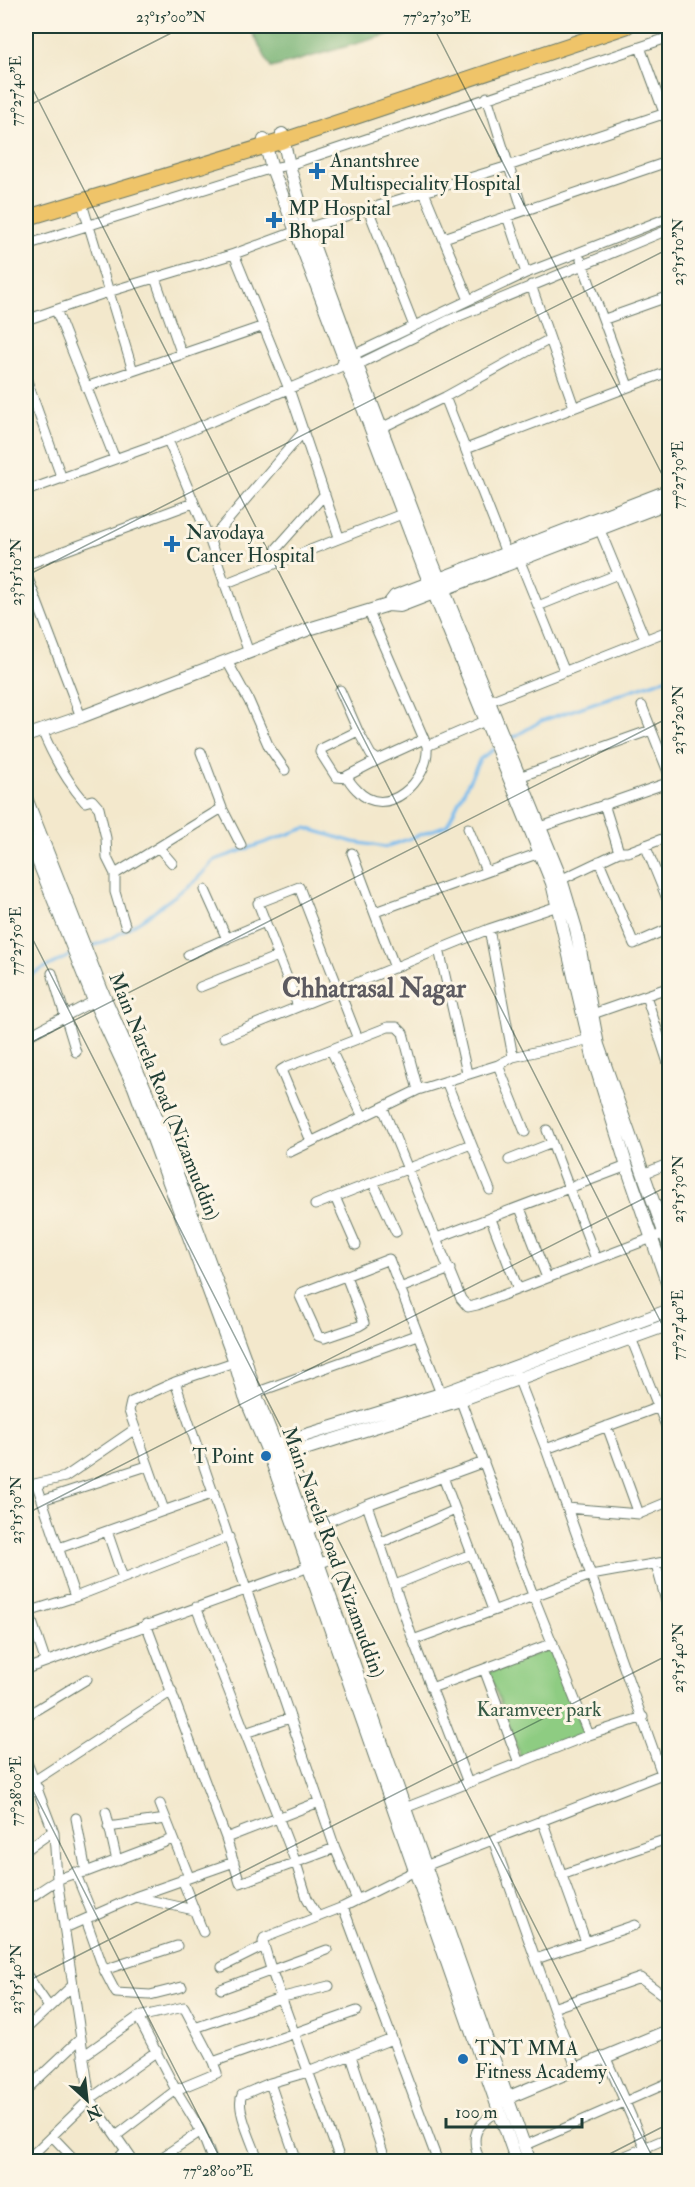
<svg xmlns="http://www.w3.org/2000/svg" width="695" height="2187" viewBox="0 0 695 2187" font-family="'IM FELL Double Pica',serif">
<rect width="100%" height="100%" fill="#fcf5e5"/>
<filter id="ink" filterUnits="userSpaceOnUse"><feTurbulence type="fractalNoise" baseFrequency=".0167" numOctaves="2"/><feDisplacementMap in="SourceGraphic" scale="12" xChannelSelector="R" yChannelSelector="G"/><feConvolveMatrix kernelMatrix="1 2 1 2 8 2 1 2 1" color-interpolation-filters="sRGB"/></filter>
<filter id="wash" filterUnits="userSpaceOnUse"><feTurbulence type="fractalNoise" baseFrequency=".008" numOctaves="4" result="noise"/><feDisplacementMap in="SourceGraphic" scale="24" xChannelSelector="R" yChannelSelector="G"/><feGaussianBlur stdDeviation="1.35" result="paint"/><feColorMatrix in="noise" values="0 0 0 0 0 0 0 0 0 0 0 0 0 0 0 0 0 1.4 0 .05"/><feComposite in="paint" operator="in"/></filter>
<g filter="url(#wash)">
<rect width="100%" height="100%" fill="#f3e8cc"/>
<path fill="#8ecc82" stroke="#56845b" stroke-width="1.5" d="M 551,1648 L 585,1734 L 521,1759 L 489,1672 Z"/>
<path fill="#72b070" stroke="#487652" stroke-width="1.5" d="M 249,26 L 418,26 L 271,68 Z"/>
<g fill="none" stroke-linecap="round" stroke-linejoin="round">
<path stroke="#78bbee" stroke-width="3" d="M 507,741 L 541,721 L 670,677
M 90,947 L 114,937 L 146,917 L 195,881 L 215,860 L 306,828 L 353,842 L 386,847 L 447,825 L 480,759 L 494,749
M 26,977 L 73,954"/>
</g>
</g>
<g filter="url(#ink)">
<g fill="none" stroke-linecap="round" stroke-linejoin="round">
<g stroke="#697969" stroke-width="11">
<path id="minor" d="M 640,47 L 670,129
M 487,97 L 523,211
M 424,192 L 469,300
M 81,200 L 133,371
M 368,209 L 414,326
M 507,216 L 526,273
M 444,238 L 670,161
M 26,245 L 272,168 L 289,165 L 670,37
M 234,254 L 289,389 L 339,537
M 581,260 L 628,386
M 155,278 L 182,355
M 531,285 L 574,407
M 56,310 L 115,459
M 605,319 L 670,296
M 26,320 L 108,292 L 234,254 L 297,231 L 502,168 L 663,114
M 353,367 L 447,321 L 670,229
M 26,378 L 62,479
M 86,387 L 264,326
M 445,397 L 506,553
M 377,430 L 445,397 L 550,339
M 168,440 L 210,541 L 249,653
M 466,449 L 670,371
M 26,491 L 168,440 L 340,367 L 345,359 L 526,273 L 670,217
M 597,523 L 645,639
M 210,541 L 304,431
M 517,554 L 564,670
M 274,564 L 277,548 L 325,494
M 26,565 L 193,503
M 26,573 L 81,717
M 224,584 L 407,512
M 538,606 L 618,574
M 369,612 L 427,746 C 430,780 386,822 357,790 C 353,786 349,782 347,776 L 378,760
M 227,661 L 249,701 L 269,747 L 285,770
M 340,690 L 358,731 L 321,749 L 320,752 L 336,777 L 347,778
M 485,703 L 670,630
M 642,706 L 670,777
M 42,730 C 53,757 66,780 85,802 L 92,800 L 99,808 L 106,838 L 107,858 L 115,874 L 115,892 L 125,925
M 358,731 L 371,755 L 378,760 L 424,739
M 427,746 L 485,721
M 201,752 L 222,808 L 241,845
M 519,777 L 651,730
M 604,804 L 619,852
M 541,827 L 670,782
M 468,828 L 486,871
M 645,845 L 670,906
M 159,848 L 172,863
M 352,853 L 395,968
M 599,861 L 634,944 L 670,928
M 115,874 L 222,808
M 556,882 L 619,852 L 628,852 L 670,836
M 205,890 L 227,939
M 26,905 L 28,911
M 375,912 L 545,851
M 489,929 L 513,1057
M 439,949 L 467,1073
M 188,955 L 265,922
M 52,973 L 76,1052
M 200,987 L 278,956
M 646,996 L 670,1069
M 298,1006 L 258,903 L 299,887 L 358,1039
M 587,1016 L 670,987
M 26,1037 L 94,1001
M 224,1037 L 489,929 L 558,906
M 331,1050 L 363,1117
M 498,1065 L 525,1132
M 446,1081 L 490,1190
M 383,1108 L 461,1299 L 468,1307 L 477,1305 L 670,1231
M 547,1130 L 596,1259
M 311,1141 L 281,1070 L 286,1067 L 388,1027 L 397,1027 L 403,1033 L 418,1090
M 290,1152 L 418,1090 L 498,1065 L 513,1057 L 595,1038
M 509,1160 L 552,1143
M 643,1174 L 670,1163
M 373,1182 L 396,1232
M 315,1205 L 335,1197
M 520,1208 L 547,1278
M 491,1219 L 518,1289
M 437,1238 L 627,1166
M 356,1245 L 335,1197 L 471,1144
M 346,1276 L 364,1323 L 359,1326 L 324,1338 L 318,1336 L 300,1296 L 301,1293 L 389,1259 L 441,1394
M 400,1288 L 450,1269
M 631,1338 L 670,1436
M 517,1375 L 546,1449 L 662,1774
M 255,1393 L 417,1335
M 459,1396 L 533,1595 L 589,1735
M 607,1426 L 639,1514
M 546,1449 L 670,1403
M 443,1477 L 493,1610
M 37,1485 L 75,1597
M 26,1486 L 65,1477 L 135,1429
M 42,1500 L 147,1466
M 367,1505 L 413,1640 L 468,1783
M 567,1508 L 639,1514 L 670,1501
M 164,1510 L 129,1411 L 131,1402 L 175,1382 L 240,1360
M 107,1531 L 123,1578
M 306,1531 L 367,1505 L 484,1462
M 380,1543 L 455,1510
M 59,1548 L 214,1493
M 656,1564 L 670,1616
M 395,1585 L 471,1554
M 26,1604 L 45,1660
M 196,1607 L 296,1863 L 307,1898 L 318,1917
M 28,1612 L 75,1597 L 229,1537
M 146,1624 L 226,1838 L 240,1883 L 335,1848 L 175,1382
M 413,1640 L 591,1575 L 670,1561
M 26,1669 L 326,1561
M 431,1688 L 484,1669
M 26,1716 L 87,1679
M 245,1733 L 290,1718
M 26,1760 L 54,1833 L 57,1879 L 90,2099 L 134,2162
M 519,1763 L 484,1669 L 553,1643
M 34,1781 L 172,1691
M 26,1795 L 38,1788
M 160,1804 L 189,1877
M 405,1808 L 589,1735 L 643,1717
M 106,1812 L 117,1861
M 76,1818 L 86,1872
M 542,1820 L 586,1942
M 108,1827 L 166,1819
M 226,1838 L 319,1802
M 493,1840 L 553,2008 L 577,2069
M 335,1848 L 357,1900
M 26,1850 L 53,1831
M 75,1872 L 93,1916
M 561,1875 L 670,1838
M 182,1879 L 203,1932
M 135,1897 L 194,1910
M 26,1901 C 45,1888 62,1873 86,1872 L 173,1839
M 343,1907 L 438,2162
M 86,1920 L 104,1970 L 116,1993 L 150,1995 L 182,1987
M 65,1928 L 135,1897 L 234,1862
M 536,1959 L 635,1925
M 222,1967 L 264,1946
M 104,1970 L 177,1946
M 26,1974 L 49,2007
M 221,1989 L 327,1950
M 553,2008 L 640,1978 L 670,2000
M 138,2017 L 176,2090 L 201,2131 L 213,2162
M 195,2028 L 283,1997 L 329,1986
M 26,2029 L 73,1985
M 83,2056 L 138,2017 L 184,2007 L 213,2062 L 217,2073 L 176,2090 L 116,2136
M 351,2056 L 386,2162
M 605,2056 L 651,2162
M 213,2062 L 357,2011
M 270,2083 L 297,2162
M 26,2090 L 81,2038
M 52,2136 L 73,2158
M 524,2146 L 670,2082
M 26,2161 L 90,2099 L 157,2051
M 115,2162 L 126,2150
M 155,2162 L 201,2131
M 259,2162 C 254,2146 235,2109 242,2095 L 270,2083 L 308,2072 L 392,2039
M 341,2162 L 271,1969 L 263,1942 L 264,1938 L 343,1907 L 425,1866 L 670,1771
M 480,2162 C 469,2134 476,2126 499,2110
M 611,2162 L 670,2137"/>
</g>
<g stroke="#697969" stroke-width="14">
<path id="tertiary" d="M 282,134 L 289,165 L 307,228 L 357,365 L 429,554 L 561,879 L 576,929 L 598,1045 L 670,1249
M 264,140 L 272,168 L 424,569 L 552,883 L 594,1061 L 629,1173 L 670,1291
M 388,605 L 395,596 L 670,490
M 26,736 L 81,717 L 312,628 L 388,605 L 400,606 L 670,502
M 26,798 L 104,996 L 150,1100 L 245,1359 L 255,1393 L 281,1458 L 530,2162
M 26,831 L 94,1001 L 134,1087 L 235,1362 L 245,1397 L 271,1459 L 517,2162
M 270,1446 L 441,1394 L 670,1310
M 273,1459 L 460,1400 L 670,1324
M 502,2100 L 670,2030"/>
</g>
<g stroke="#697969" stroke-width="17">
<path id="primary" d="M 26,218 L 282,141 L 627,26"/>
</g>
<use href="#minor" stroke="#fff" stroke-width="9"/>
<use href="#tertiary" stroke="#fff" stroke-width="12"/>
<use href="#primary" stroke="#efc469" stroke-width="15"/>
</g>
</g>
<path fill="none" stroke="#1f3d34" stroke-width="1.5" stroke-opacity="0.45" d="M 433,26 L 670,490M 26,76 L 670,1340M 26,107 L 185,26M 26,576 L 670,248M 26,926 L 655,2162M 26,1045 L 670,717M 26,1514 L 670,1185M 26,1777 L 222,2162M 26,1982 L 670,1654M 594,2162 L 670,2123"/>
<g fill="#1f6fb2" stroke="#fcf5e5" stroke-width="2">
<path d="M314 162h6v6h6v6h-6v6h-6v-6h-6v-6h6z"/>
<path d="M271 211h6v6h6v6h-6v6h-6v-6h-6v-6h6z"/>
<path d="M169 535h6v6h6v6h-6v6h-6v-6h-6v-6h6z"/>
<circle cx="266" cy="1456" r="6"/>
<circle cx="463" cy="2059" r="6"/>
</g>
<g text-anchor="middle" stroke-width="6" stroke-linejoin="round" paint-order="stroke">
<g font-size="20" fill="#1f3d34" stroke="#fcf5e5" text-anchor="start">
<text x="330" y="167">Anantshree<tspan x="330" dy="23">Multispeciality Hospital</tspan></text>
<text x="288" y="215">MP Hospital<tspan x="288" dy="23">Bhopal</tspan></text>
<text x="186" y="539">Navodaya<tspan x="186" dy="23">Cancer Hospital</tspan></text>
<text x="254" y="1463" text-anchor="end">T Point</text>
<text x="475" y="2055">TNT MMA<tspan x="475" dy="23">Fitness Academy</tspan></text>
</g>
<g font-size="20" fill="#1f3d34" stroke="#fcf5e5">
<text transform="translate(165 1096) rotate(68)" y="7">Main Narela Road (Nizamuddin)</text>
<text transform="translate(334 1552) rotate(70)" y="7">Main Narela Road (Nizamuddin)</text>
</g>
<g font-size="20" fill="#355a44" stroke="#fcf5e5">
<text x="539" y="1716">Karamveer park</text>
</g>
<g font-size="26" font-weight="bold" fill="#5c5a60" stroke="#fcf5e5">
<text x="374" y="997">Chhatrasal Nagar</text>
</g>
</g>
<rect width="695" height="2187" fill="none" stroke="#fcf5e5" stroke-width="66"/>
<g transform="translate(87 2100) rotate(153)" stroke="#fcf5e5" stroke-width="4.5" paint-order="stroke">
<path d="M0-4.5L10 22L0 15L-10 22Z" fill="#1f3d34"/>
<text y="-9" font-size="16" font-weight="bold" text-anchor="middle" fill="#1f3d34">N</text>
</g>
<path d="M446 2118v9h136v-9" fill="none" stroke="#1f3d34" stroke-width="3"/>
<text x="455" y="2118" font-size="18" fill="#1f3d34" stroke="#fcf5e5" stroke-width="4.5" paint-order="stroke">100 m</text>
<rect x="33" y="33" width="629" height="2121" fill="none" stroke="#1f3d34" stroke-width="2"/>
<g font-size="15" text-anchor="middle" fill="#1f3d34">
<text x="171" y="22">23°15'00"N</text>
<text x="437" y="22">77°27'30"E</text>
<text transform="translate(16 91) rotate(-90)" y="5">77°27'40"E</text>
<text transform="translate(678 252) rotate(-90)" y="5">23°15'10"N</text>
<text transform="translate(678 475) rotate(-90)" y="5">77°27'30"E</text>
<text transform="translate(16 572) rotate(-90)" y="5">23°15'10"N</text>
<text transform="translate(678 720) rotate(-90)" y="5">23°15'20"N</text>
<text transform="translate(16 941) rotate(-90)" y="5">77°27'50"E</text>
<text transform="translate(678 1189) rotate(-90)" y="5">23°15'30"N</text>
<text transform="translate(678 1325) rotate(-90)" y="5">77°27'40"E</text>
<text transform="translate(16 1510) rotate(-90)" y="5">23°15'30"N</text>
<text transform="translate(678 1658) rotate(-90)" y="5">23°15'40"N</text>
<text transform="translate(16 1791) rotate(-90)" y="5">77°28'00"E</text>
<text transform="translate(16 1979) rotate(-90)" y="5">23°15'40"N</text>
<text x="218" y="2176">77°28'00"E</text>
</g>
</svg>
